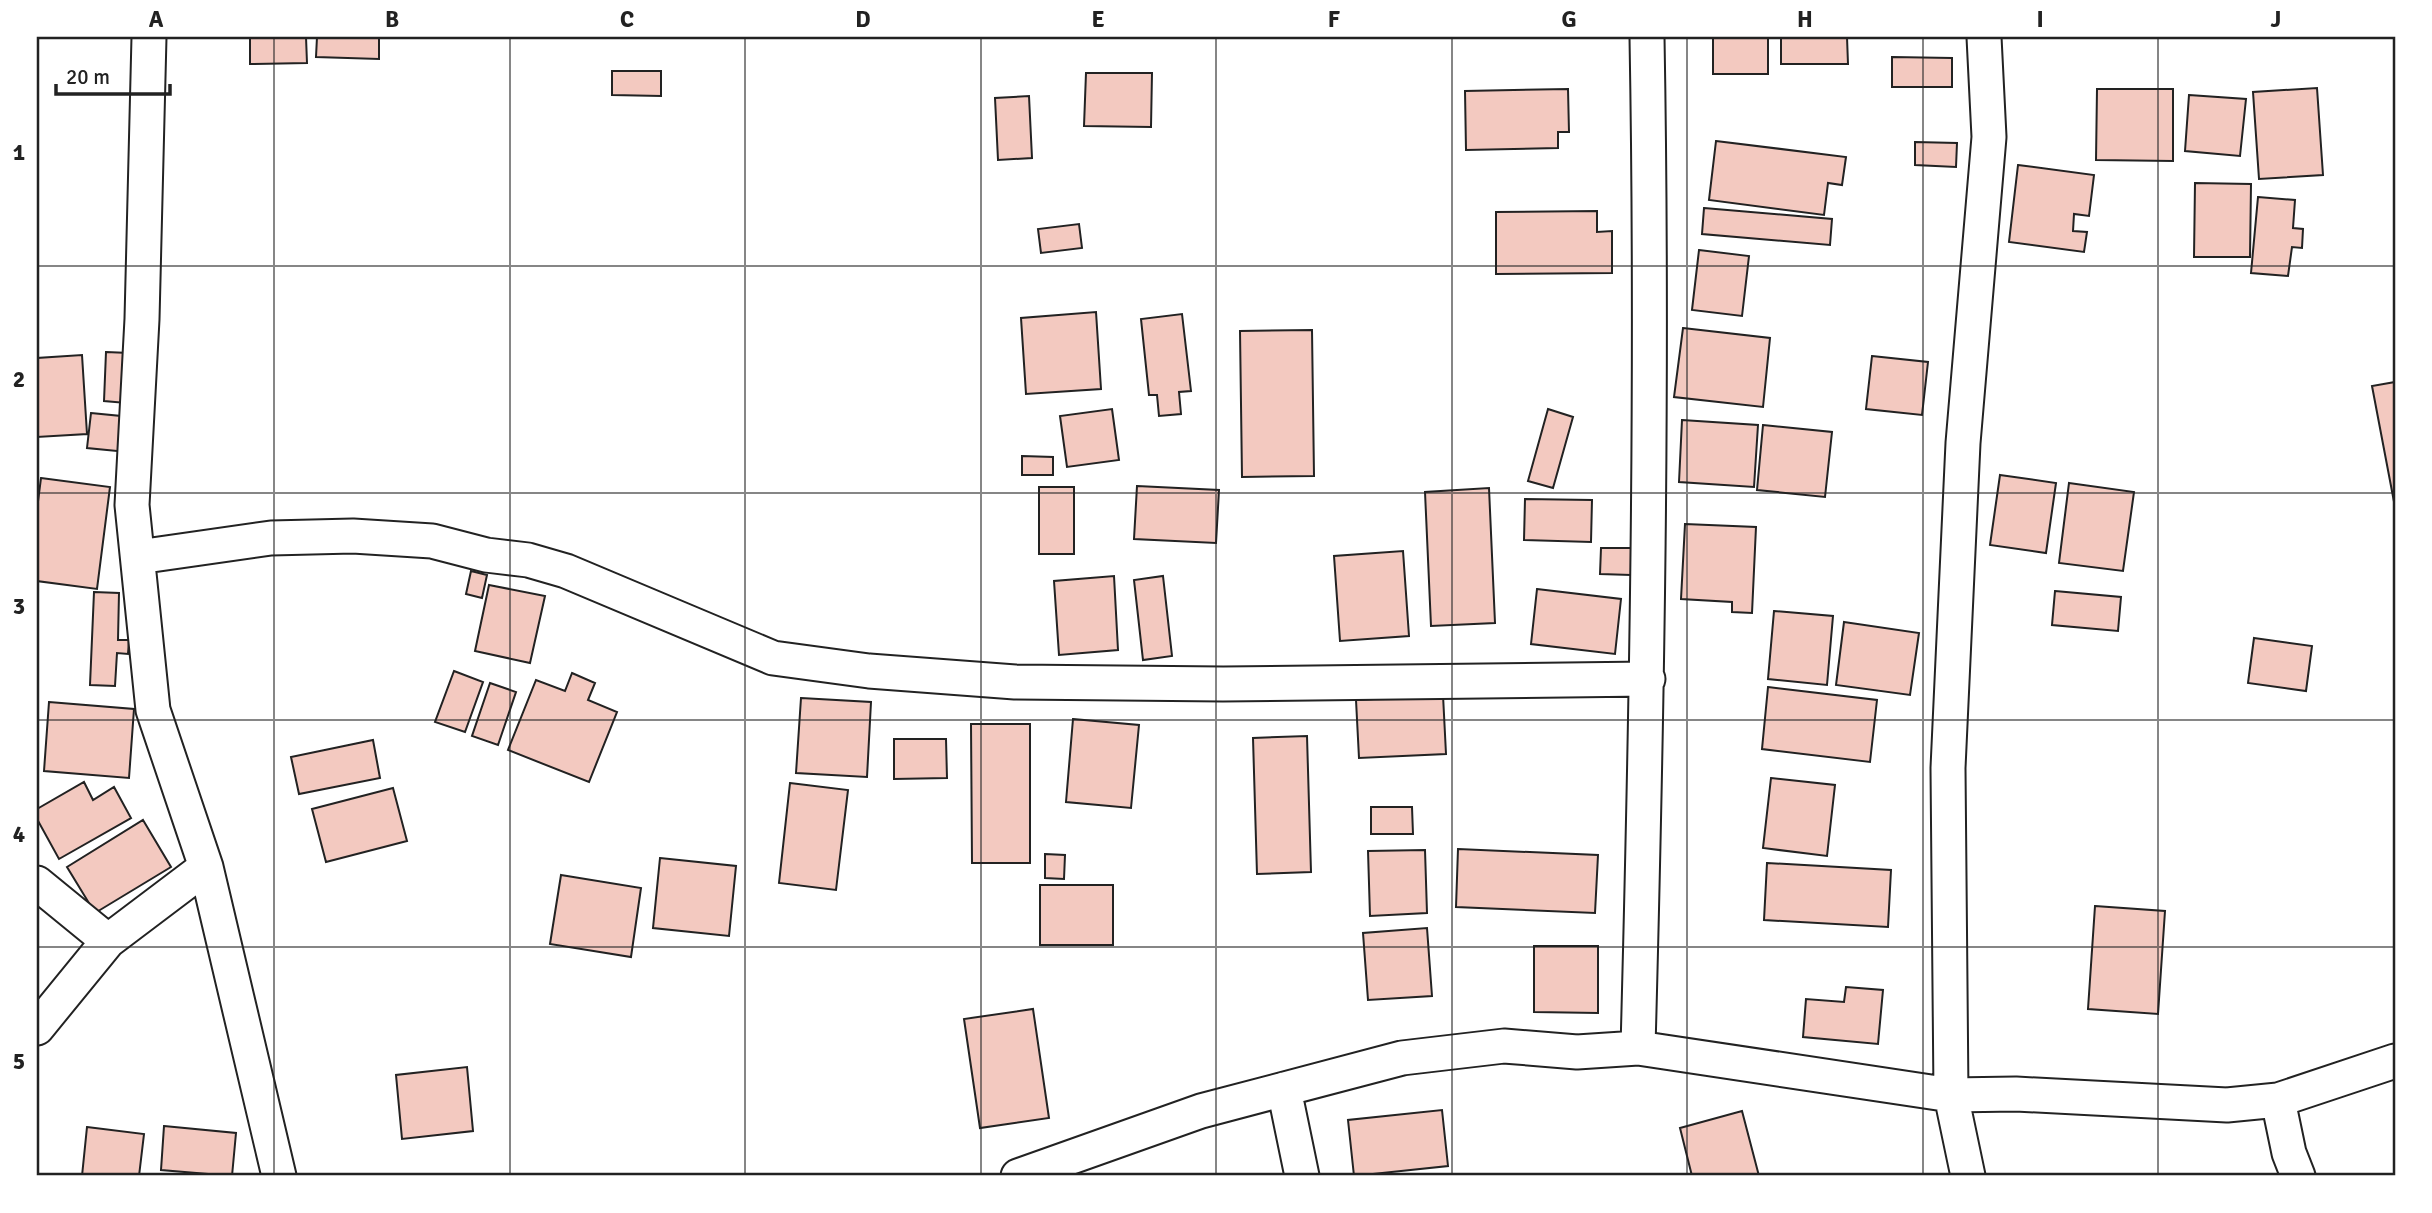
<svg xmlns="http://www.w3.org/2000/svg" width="2432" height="1213" viewBox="0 0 2432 1213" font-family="Signika,sans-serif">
<rect width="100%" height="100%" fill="#fff"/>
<path fill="#f3c9c0" stroke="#222" stroke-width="2" d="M 250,37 L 306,37 L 307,63 L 250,64 Z
M 317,37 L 379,37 L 379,59 L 316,57 Z
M 1713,37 L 1768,37 L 1768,74 L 1713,74 Z
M 1781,37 L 1847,37 L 1848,64 L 1781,64 Z
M 1892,57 L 1952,58 L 1952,87 L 1892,87 Z
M 612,71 L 661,71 L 661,96 L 612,95 Z
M 1086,73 L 1152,73 L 1151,127 L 1084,126 Z
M 2317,88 L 2323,175 L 2259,179 L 2253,92 Z
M 1568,89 L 1569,132 L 1558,132 L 1558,148 L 1466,150 L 1465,91 Z
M 2097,89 L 2173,89 L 2173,161 L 2096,160 Z
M 2189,95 L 2246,99 L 2240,156 L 2185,151 Z
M 1029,96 L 1032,158 L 998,160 L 995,98 Z
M 1716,141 L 1846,157 L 1842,185 L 1828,183 L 1824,215 L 1709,200 Z
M 1915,142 L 1957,143 L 1956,167 L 1915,165 Z
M 2018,165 L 2094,175 L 2089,216 L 2074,214 L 2073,231 L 2087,232 L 2084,252 L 2009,242 Z
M 2195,183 L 2251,184 L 2250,257 L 2194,257 Z
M 2258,197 L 2295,200 L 2293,228 L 2303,229 L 2302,248 L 2292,247 L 2288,276 L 2251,273 Z
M 1704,208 L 1832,219 L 1830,245 L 1702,234 Z
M 1597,211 L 1597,232 L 1612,231 L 1612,273 L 1496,274 L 1496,212 Z
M 1079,224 L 1082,248 L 1041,253 L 1038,229 Z
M 1699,250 L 1749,256 L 1742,316 L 1692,310 Z
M 1096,312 L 1101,389 L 1026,394 L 1021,318 Z
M 1182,314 L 1191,391 L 1179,392 L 1181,414 L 1159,416 L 1157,395 L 1149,395 L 1141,319 Z
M 1683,328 L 1770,338 L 1763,407 L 1674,397 Z
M 1312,330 L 1314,476 L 1242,477 L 1240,331 Z
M 106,352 L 129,353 L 126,403 L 104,401 Z
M 82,355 L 87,434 L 37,437 L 37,358 Z
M 1872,356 L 1928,362 L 1922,415 L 1866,409 Z
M 2395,382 L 2395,507 L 2372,386 Z
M 1112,409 L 1119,460 L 1067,467 L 1060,416 Z
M 1548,409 L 1573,417 L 1553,488 L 1528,481 Z
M 91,413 L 131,417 L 127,452 L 87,448 Z
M 1682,420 L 1758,425 L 1754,487 L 1679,482 Z
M 1763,425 L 1832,432 L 1825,497 L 1757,490 Z
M 1022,456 L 1053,457 L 1053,475 L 1022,475 Z
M 2000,475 L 2056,483 L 2046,553 L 1990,545 Z
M 41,478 L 110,487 L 97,589 L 37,581 L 37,509 Z
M 2069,483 L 2134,492 L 2123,571 L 2059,563 Z
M 1137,486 L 1219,490 L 1216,543 L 1134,539 Z
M 1039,487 L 1074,487 L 1074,554 L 1039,554 Z
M 1489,488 L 1495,623 L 1431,626 L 1425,492 Z
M 1525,499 L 1592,500 L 1591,542 L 1524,540 Z
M 1685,524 L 1756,527 L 1752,613 L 1732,612 L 1732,602 L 1681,599 Z
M 1601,548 L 1632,548 L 1631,575 L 1600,574 Z
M 1403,551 L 1409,636 L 1340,641 L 1334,556 Z
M 471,571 L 487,575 L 482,598 L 466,594 Z
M 1114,576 L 1118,650 L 1059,655 L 1054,581 Z
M 1163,576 L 1172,656 L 1143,660 L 1134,580 Z
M 489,585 L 545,596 L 530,663 L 475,651 Z
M 1537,589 L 1621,599 L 1615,654 L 1531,644 Z
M 2055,591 L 2121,597 L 2118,631 L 2052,625 Z
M 94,592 L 119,593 L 118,640 L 129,640 L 128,654 L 117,653 L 115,686 L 90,685 Z
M 1774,611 L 1833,616 L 1827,685 L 1768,679 Z
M 1844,622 L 1919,633 L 1910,695 L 1836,685 Z
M 2254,638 L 2312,646 L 2306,691 L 2248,683 Z
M 454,671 L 483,682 L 465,732 L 435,722 Z
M 572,673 L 595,683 L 588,700 L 617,712 L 589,782 L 508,750 L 536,680 L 565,691 Z
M 490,683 L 516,692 L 498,745 L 472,736 Z
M 1768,687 L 1877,700 L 1870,762 L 1762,749 Z
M 1443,695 L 1446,754 L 1359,758 L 1356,700 Z
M 801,698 L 871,702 L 867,777 L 796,773 Z
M 49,702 L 134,709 L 129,778 L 44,771 Z
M 1073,719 L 1139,725 L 1131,808 L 1066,802 Z
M 971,724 L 1030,724 L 1030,863 L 972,863 Z
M 1307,736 L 1311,872 L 1257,874 L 1253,738 Z
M 894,739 L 946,739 L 947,778 L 894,779 Z
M 373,740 L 380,778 L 299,794 L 291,757 Z
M 1771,778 L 1835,785 L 1827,856 L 1763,848 Z
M 84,782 L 93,800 L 114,787 L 131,818 L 59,859 L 37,819 L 37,809 Z
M 790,783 L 848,790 L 836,890 L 779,883 Z
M 393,788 L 407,841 L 326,862 L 312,809 Z
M 1371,807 L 1412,807 L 1413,834 L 1371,834 Z
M 143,820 L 171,867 L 95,913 L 67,867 Z
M 1458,849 L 1598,855 L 1595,913 L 1456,907 Z
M 1425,850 L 1427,913 L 1370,916 L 1368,851 Z
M 1045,854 L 1065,855 L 1064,879 L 1045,878 Z
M 660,858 L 736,866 L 729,936 L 653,928 Z
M 1767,863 L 1891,870 L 1888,927 L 1764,920 Z
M 561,875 L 641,888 L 631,957 L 550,944 Z
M 1040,885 L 1113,885 L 1113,945 L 1040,945 Z
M 2095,906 L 2165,911 L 2158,1014 L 2088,1009 Z
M 1427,928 L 1432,996 L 1368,1000 L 1363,933 Z
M 1534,946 L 1598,946 L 1598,1013 L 1534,1012 Z
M 1846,987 L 1883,990 L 1878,1044 L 1803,1037 L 1806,999 L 1844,1002 Z
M 1033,1009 L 1049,1118 L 980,1128 L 964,1019 Z
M 467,1067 L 473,1131 L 402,1139 L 396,1075 Z
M 1442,1110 L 1448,1166 L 1354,1176 L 1348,1120 Z
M 1742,1111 L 1759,1176 L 1692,1176 L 1680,1128 Z
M 164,1126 L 236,1133 L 232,1176 L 161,1170 Z
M 87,1127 L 144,1134 L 139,1176 L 82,1176 Z"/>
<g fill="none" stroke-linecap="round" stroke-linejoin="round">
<g stroke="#222" stroke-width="37">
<path id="minor" d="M 149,37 L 142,319 L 132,505 L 153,710 L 206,867 L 279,1176
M 138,557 L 271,538 L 353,536 L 432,541 L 486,555 L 528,560 L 566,571 L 773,658 L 869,671 L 1015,682 L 1223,684 L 1648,679
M 37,883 L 108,941
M 37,1028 L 108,941 L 206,867
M 1638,1048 C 1647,711 1653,374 1647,37
M 1284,1089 L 1302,1176
M 2278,1100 L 2289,1153 L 2298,1176
M 1018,1176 L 1201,1111 L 1402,1058 L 1504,1046 L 1577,1052 L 1638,1048 L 1951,1095 L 2016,1094 L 2227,1105 L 2278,1100 L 2395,1061
M 1968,1176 L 1951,1095 L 1948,768 L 1963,443 L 1989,137 L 1984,37"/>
</g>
<use href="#minor" stroke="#fff" stroke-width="33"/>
</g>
<path fill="none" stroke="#222" stroke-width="2" stroke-opacity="0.55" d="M 274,37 L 274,1176M 510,37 L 510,1176M 745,37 L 745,1176M 981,37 L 981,1176M 1216,37 L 1216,1176M 1452,37 L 1452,1176M 1687,37 L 1687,1176M 1923,37 L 1923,1176M 2158,37 L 2158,1176M 37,266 L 2395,266M 37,493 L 2395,493M 37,720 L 2395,720M 37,947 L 2395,947"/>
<rect width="2432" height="1213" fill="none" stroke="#ffffff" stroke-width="77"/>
<path d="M56 84v10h114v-10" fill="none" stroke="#222222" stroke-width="3.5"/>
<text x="66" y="84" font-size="21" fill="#222222" stroke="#ffffff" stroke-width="5" paint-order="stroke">20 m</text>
<rect x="38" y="38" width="2356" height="1136" fill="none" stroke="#222" stroke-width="2.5"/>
<g font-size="23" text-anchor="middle" font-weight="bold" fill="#222">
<text x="156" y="27">A</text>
<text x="392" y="27">B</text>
<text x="627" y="27">C</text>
<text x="863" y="27">D</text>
<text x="1098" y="27">E</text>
<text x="1334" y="27">F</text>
<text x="1569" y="27">G</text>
<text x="1805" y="27">H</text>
<text x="2040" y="27">I</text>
<text x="2276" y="27">J</text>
<text x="19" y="160">1</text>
<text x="19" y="387">2</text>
<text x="19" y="614">3</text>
<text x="19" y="842">4</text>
<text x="19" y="1069">5</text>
</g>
</svg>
